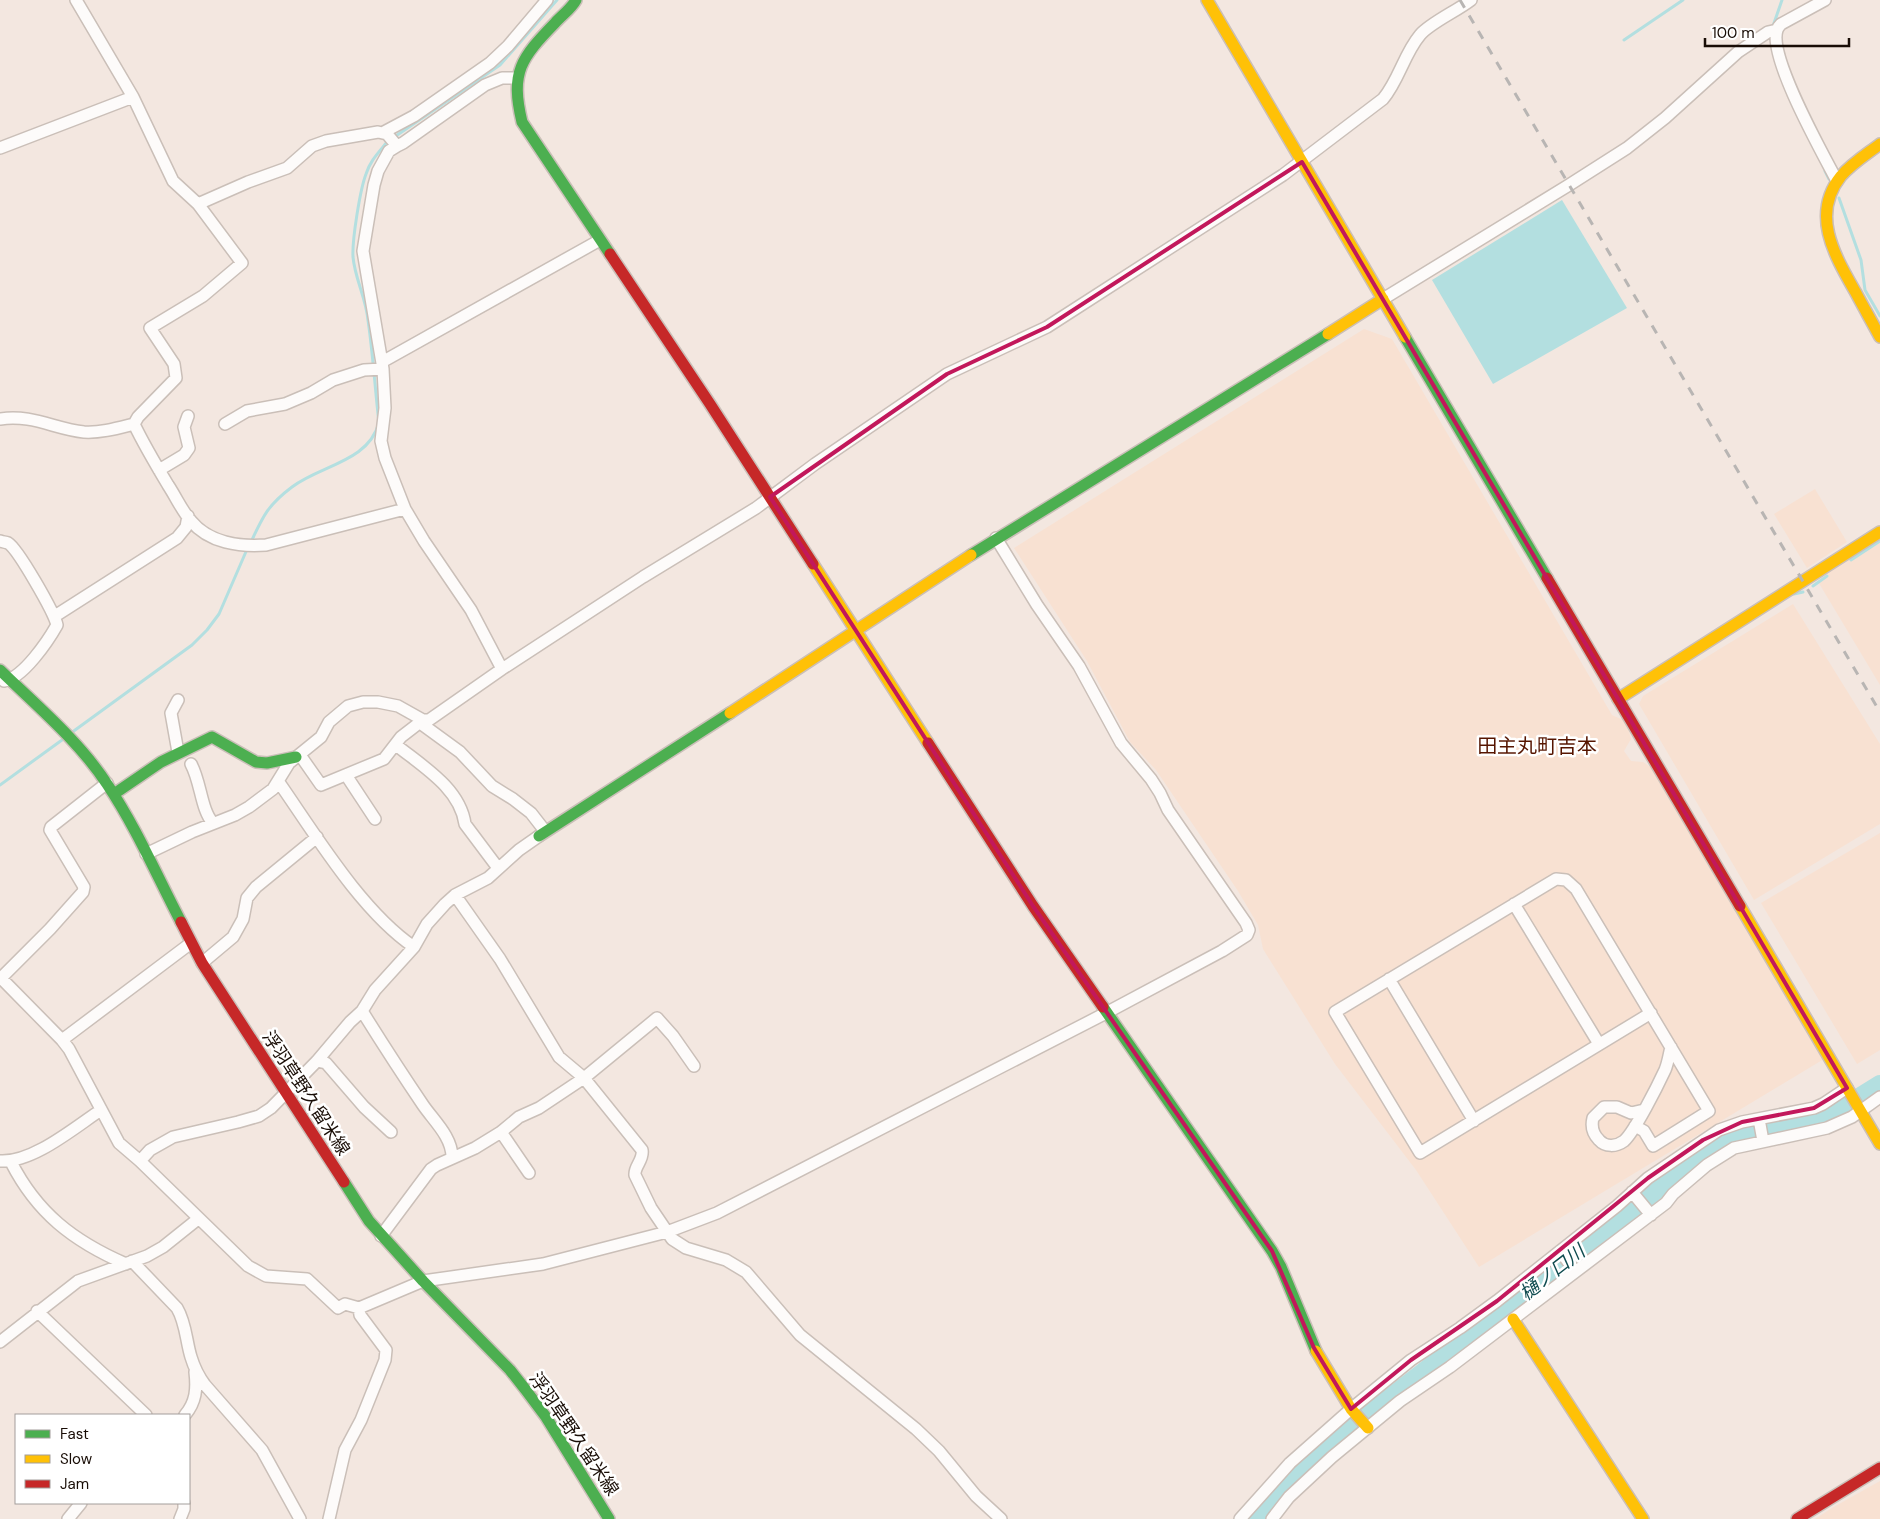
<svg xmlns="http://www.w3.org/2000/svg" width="1880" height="1519" viewBox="0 0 1880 1519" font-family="'DM Sans','Noto Sans JP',sans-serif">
<rect width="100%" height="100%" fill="#f3e7e0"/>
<path fill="#f8e1d2" d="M 1364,329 L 1392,339 L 1612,715 L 1623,720 L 1628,728 L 1631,739 L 1624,751 L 1631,761 L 1643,762 L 1652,768 L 1824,1059 L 1479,1267 L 1416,1170 L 1335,1064 L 1263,949 L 1258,925 L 1238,891 L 1156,770 L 1130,742 L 1087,661 L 1014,548 Z
M 1815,489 L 1847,542 L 1807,568 L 1774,514 Z
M 1880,539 L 1880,685 L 1817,580 Z
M 1793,604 L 1880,744 L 1880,824 L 1754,900 L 1639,704 L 1643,696 Z
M 1880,833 L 1880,1050 L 1857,1064 L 1761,903 Z
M 1880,1481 L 1880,1519 L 1815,1519 L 1832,1508 Z"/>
<path fill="#b3dfe0" d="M 1562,200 L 1627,308 L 1493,384 L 1432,280 Z"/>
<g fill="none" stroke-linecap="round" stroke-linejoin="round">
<path stroke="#b3dfe0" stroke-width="3" d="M 1773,26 L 1782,0
M 1624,40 L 1683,0
M 1825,171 L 1829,179
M 1839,198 L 1861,260 L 1865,290 L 1880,316
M 251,542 C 263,516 268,505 292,487 C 321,465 368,462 379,423 C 375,389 373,354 368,320 C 366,298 355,279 353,257 C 352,240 360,190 366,174 C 370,161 379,152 387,142 L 500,65 L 557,0
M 1851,560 L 1880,541
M 1813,586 L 1827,576
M 1794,594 L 1803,592
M 71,733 L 192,645 L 207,630 L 219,614 L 248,547
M 0,785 L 62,740"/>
<path stroke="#b3dfe0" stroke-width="18" d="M 1256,1519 L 1299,1473 L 1340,1436 L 1696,1160 L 1720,1142 L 1737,1133 L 1817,1119 L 1835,1112 L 1880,1084"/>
<g stroke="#cabfb8" stroke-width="14">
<path id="street" d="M 76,0 L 133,97 L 173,181 L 198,204 L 242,263 L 203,296 L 150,328 L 174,364 L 176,378 L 138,417 L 134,424
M 1825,0 L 1781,24 C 1779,26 1778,27 1777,30 C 1768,57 1823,154 1837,181
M 384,132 L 414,116 L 490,63 L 508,46 L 547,0
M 397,146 L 389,151 L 378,171 L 374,185 L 363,251 L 383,369 L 385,408 L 381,441 L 385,458 L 405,509 L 424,541 L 471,610 L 502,669
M 0,148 L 133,97
M 198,204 L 248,182 L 287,168 L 312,146 L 326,141 L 378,132 L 387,134 L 397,146 L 403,143 L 485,85 L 502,78 L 517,78
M 1383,299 L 1569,185 L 1627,148 L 1665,118 L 1738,52 L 1768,32 L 1777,30
M 382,362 L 600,240
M 0,419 C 32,414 55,429 84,432 C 101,433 118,428 134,424
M 134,424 C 144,445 156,465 168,485 C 176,497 182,511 191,521 C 209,543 240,547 266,545 L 405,509
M 225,424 L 247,411 L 285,404 L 311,393 L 333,380 L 364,370 L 383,369
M 159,470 L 184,455 L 189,448 L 184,427 L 188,416
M 0,541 C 3,542 5,542 8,543 C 18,549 54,612 57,625 C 48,641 23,678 4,681
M 55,616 L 177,538 L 186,527 L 188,516
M 178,700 L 171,713 L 178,752
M 396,745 C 422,766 460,788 465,824 L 498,868
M 300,755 L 321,785 L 384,759 L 401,737 L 423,720 L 423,725 L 460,752 L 492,786 L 513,799 L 531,813 L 545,831
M 191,764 C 201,782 201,810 213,823
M 346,775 L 375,819
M 278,781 C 315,834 361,911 414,947
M 146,854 L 192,832 L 235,815 L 249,807 L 273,789 L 289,763 L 321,737 L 329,722 L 348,706 L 363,702 L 378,702 L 398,706 L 423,720 L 429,720 L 502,669 L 643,577 L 756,508 L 815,464 L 947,374 L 1047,327 L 1283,175 L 1383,99 C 1399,80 1404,54 1420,35 C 1430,23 1457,11 1471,0
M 455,895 L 500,959 L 559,1057 L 584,1078 L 642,1150 C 644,1160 634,1166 635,1175 L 651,1208 L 672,1239 L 686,1248 L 726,1260 L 746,1272 L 800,1335 L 916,1429 L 939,1451 L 976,1496 L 1001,1519
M 1514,904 L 1599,1044
M 202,963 L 233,937 L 243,919 L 247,898 L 256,887 L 317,837
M 1,978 L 62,1040 L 69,1049 L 119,1143 L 140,1161 L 248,1266 L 266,1276 L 307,1279 L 338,1308 L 345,1304 L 359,1308 L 423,1281 L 543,1264 L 667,1232 L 717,1213 L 1106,1013 L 1222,951 L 1247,935 L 1249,930 L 1246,923 L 1168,810 L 1160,793 L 1151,779 L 1121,743 L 1079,666 L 1037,605 L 996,538
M 0,979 L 50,929 L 83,892 L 84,887 L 50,830 L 51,827 L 107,783
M 1389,979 L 1474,1121
M 362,1011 C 382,1043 402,1074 423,1105 C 434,1121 452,1137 452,1157
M 62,1040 L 191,943
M 317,1061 L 326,1063 L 364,1107 L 391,1132
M 1644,1110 L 1631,1113 L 1617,1107 L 1604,1107 L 1593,1118 C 1591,1126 1593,1134 1599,1140 C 1605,1147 1616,1147 1624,1141 C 1635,1131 1658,1085 1665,1070 C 1668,1063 1669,1055 1671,1047
M 1759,1119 L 1763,1141
M 1635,1126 L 1644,1131 L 1653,1146 L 1709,1111 L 1576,889 L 1566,880 L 1556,879 L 1335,1012 L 1420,1153 L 1651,1013
M 501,1132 L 529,1173
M 0,1161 C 33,1163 75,1127 101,1110
M 140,1161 L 150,1150 L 173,1137 L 238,1122 L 259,1116 L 271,1108 L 317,1061 L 350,1022 L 362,1011 L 375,990 L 414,947 L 427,924 L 445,904 L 455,895 L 488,878 L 519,850 L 539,836
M 11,1162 C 37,1213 73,1241 126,1264
M 1632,1192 L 1651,1215
M 381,1236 L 431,1169 L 437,1165 L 475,1148 L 501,1132 L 519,1117 L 539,1108 L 584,1078 L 657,1018 L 673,1036 L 694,1066
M 1560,1251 L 1575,1271
M 132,1261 L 177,1308 C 186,1323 186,1341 191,1357 C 194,1367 199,1377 205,1385 L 262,1450 L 300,1519
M 37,1311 L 146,1415
M 0,1342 L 78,1281 L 147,1256 L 163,1247 L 198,1219
M 185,1415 C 196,1402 197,1389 195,1372
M 68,1519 L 81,1503
M 180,1519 L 184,1509 L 184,1503
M 329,1519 L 345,1450 L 361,1420 L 385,1360 L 386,1350 L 360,1315 L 359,1308
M 1240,1519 L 1290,1463 L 1351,1409 L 1411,1360 L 1460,1328 L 1497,1301 L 1617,1206 L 1648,1178 L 1719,1130 L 1742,1122 L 1814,1108 L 1823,1104 L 1847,1088
M 1272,1519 L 1289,1497 L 1332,1457 L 1400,1401 L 1450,1367 L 1666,1203 L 1673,1194 L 1707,1165 L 1734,1148 L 1827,1128 L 1852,1117 L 1880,1097"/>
</g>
<g stroke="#cabfb8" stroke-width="14">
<path id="fast" d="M 576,0 C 571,9 562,15 555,23 C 521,58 510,72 522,122 L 610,254
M 1405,337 L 1547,578
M 971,555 L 1328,334
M 0,670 C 37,706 79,741 107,784 C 136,827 157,876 181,922
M 114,794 L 161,762 L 212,737 L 256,762 L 267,763 L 296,757
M 539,836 L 730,713
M 1103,1007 L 1272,1251 L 1281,1267 L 1316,1351
M 344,1182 L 369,1221 L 423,1281 L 510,1370 L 525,1389 L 546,1417 L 609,1519"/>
</g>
<g stroke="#cabfb8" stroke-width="14">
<path id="slow" d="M 1207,0 L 1405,337
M 1880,144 C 1867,154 1852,163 1841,176 C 1810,215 1835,256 1856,293 C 1864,308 1872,322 1880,337
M 1328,334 L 1383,299
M 813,564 L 928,743
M 1618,699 L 1880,532
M 730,713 L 971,555
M 1740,906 L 1880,1144
M 1513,1319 L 1643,1519
M 1316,1351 L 1351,1409 L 1368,1428"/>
</g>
<g stroke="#cabfb8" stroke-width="14">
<path id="jam" d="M 610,254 L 710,404 L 813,564
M 1547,578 L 1740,906
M 928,743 L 1033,906 L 1103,1007
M 181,922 L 202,963 L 344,1182
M 1797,1519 L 1880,1468"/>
</g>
<use href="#street" stroke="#fdfbfa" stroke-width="11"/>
<use href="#fast" stroke="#4caf50" stroke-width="11"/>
<use href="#slow" stroke="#ffc107" stroke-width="11"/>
<use href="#jam" stroke="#c62828" stroke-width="11"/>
<path stroke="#b8b5b3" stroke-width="3" stroke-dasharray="9 9" stroke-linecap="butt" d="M 1460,0 L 1880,712"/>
</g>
<path fill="none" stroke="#c2185b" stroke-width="4" stroke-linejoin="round" d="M 1302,162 L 1847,1088 L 1814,1108 L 1742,1122 L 1703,1140 L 1648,1178 L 1497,1301 L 1411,1360 L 1351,1409 L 1314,1348 L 1272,1251 L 1033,906 L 770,497 L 947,374 L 1047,327 Z"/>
<g text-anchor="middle" stroke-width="5" stroke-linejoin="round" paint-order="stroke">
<g font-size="18" fill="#190d06" stroke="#fff">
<text transform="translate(306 1093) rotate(57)" y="6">浮羽草野久留米線</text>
<text transform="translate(574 1434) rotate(56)" y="6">浮羽草野久留米線</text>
</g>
<g font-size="19" font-style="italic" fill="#104c50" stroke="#fff">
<text transform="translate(1552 1272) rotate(-38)" y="7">樋ノ口川</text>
</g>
<g font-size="20" fill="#561500" stroke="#fff">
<text x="1537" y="753">田主丸町吉本</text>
</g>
</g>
<rect x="15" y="1414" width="175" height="90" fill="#ffffff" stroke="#a39e9b"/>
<rect x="25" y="1430" width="25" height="8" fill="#4caf50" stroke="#a39e9b"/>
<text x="60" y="1439" font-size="15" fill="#190d06">Fast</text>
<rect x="25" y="1455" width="25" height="8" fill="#ffc107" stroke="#a39e9b"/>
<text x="60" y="1464" font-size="15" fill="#190d06">Slow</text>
<rect x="25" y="1480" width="25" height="8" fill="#c62828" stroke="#a39e9b"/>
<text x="60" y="1489" font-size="15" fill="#190d06">Jam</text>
<path d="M1705 38v8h144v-8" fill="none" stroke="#190d06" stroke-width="2.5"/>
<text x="1712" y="38" font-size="15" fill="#190d06" stroke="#ffffff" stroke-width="4" paint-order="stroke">100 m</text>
</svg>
